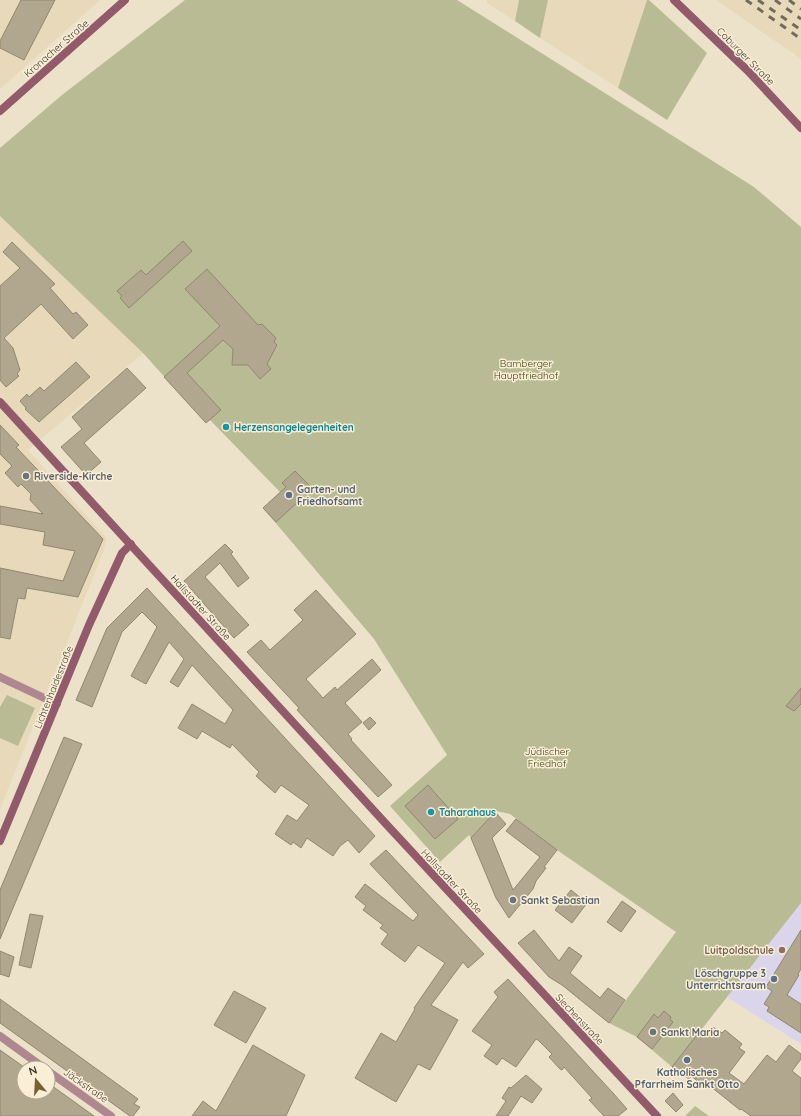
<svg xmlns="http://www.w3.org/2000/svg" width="801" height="1116" viewBox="0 0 801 1116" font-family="Quicksand,sans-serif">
<rect width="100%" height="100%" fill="#ece2c9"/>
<path fill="#e7d9b9" d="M 0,0 L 100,0 L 0,89 Z
M 487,0 L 519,0 L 515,21 L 487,3 Z
M 548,0 L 647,0 L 618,88 L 540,38 Z
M 716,0 L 801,0 L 801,59 Z
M 0,216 L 143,353 L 28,450 L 107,539 L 104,550 L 0,809 Z"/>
<path fill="#dad5eb" d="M 801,903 L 801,1044 L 727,997 Z"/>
<path fill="#b9bb95" d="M 185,0 L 457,0 L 754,187 L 801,227 L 801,903 L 672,1067 L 637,1037 L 609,1023 L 676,932 L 557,850 L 510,814 L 496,811 L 471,838 L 469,835 L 440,862 L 390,806 L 447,755 L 374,639 L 263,508 L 280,492 L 210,420 L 206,423 L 143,353 L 0,216 L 0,148 L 62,95 Z
M 519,0 L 548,0 L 540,38 L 515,21 Z
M 647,0 L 649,0 L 707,53 L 667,120 L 618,88 Z
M 7,695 L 35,708 L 18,746 L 0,738 L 0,707 Z
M 695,1106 L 709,1116 L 685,1116 Z"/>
<path fill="#b1a78f" stroke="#908770" d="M 21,0 L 55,0 L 24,60 L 0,48 L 0,41 Z
M 183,241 L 192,251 L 129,308 L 120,298 L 122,296 L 117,291 L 141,270 L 146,275 Z
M 12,242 L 55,284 L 50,288 L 73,314 L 76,312 L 88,325 L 73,339 L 41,304 L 4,338 L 13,348 L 20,370 L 17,374 L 19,376 L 6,387 L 0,380 L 0,286 L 20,268 L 3,252 Z
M 207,269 L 258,325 L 262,324 L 276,338 L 274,342 L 277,345 L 267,364 L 271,369 L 260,379 L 248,365 L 232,365 L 233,349 L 223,340 L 187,373 L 221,410 L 206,423 L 164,377 L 220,326 L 185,289 Z
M 76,362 L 90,377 L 39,422 L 25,409 L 26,408 L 20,401 L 27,394 L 29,397 L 40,387 L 44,391 Z
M 127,368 L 146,388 L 84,443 L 101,462 L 86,475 L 61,447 L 82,429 L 72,417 Z
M 0,425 L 19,445 L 16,447 L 103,539 L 78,597 L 27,588 L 25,599 L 18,598 L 10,639 L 0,637 L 0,568 L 63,581 L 75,551 L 43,545 L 45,532 L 0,524 L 0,506 L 43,514 L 30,500 L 31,494 L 21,484 L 18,487 L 5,473 L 12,466 L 0,454 Z
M 295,471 L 310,486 L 298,498 L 300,500 L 276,522 L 263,508 L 286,487 L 282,483 Z
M 225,544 L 233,552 L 231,554 L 249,578 L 238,587 L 220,563 L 205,577 L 249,625 L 234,638 L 184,581 Z
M 147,588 L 375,836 L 359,853 L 348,840 L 340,846 L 333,856 L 307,838 L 301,848 L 293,842 L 291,845 L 275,834 L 287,815 L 297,821 L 309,805 L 281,785 L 275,793 L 256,776 L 259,772 L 232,744 L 230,748 L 202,731 L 197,739 L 178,728 L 192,704 L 225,724 L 233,710 L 192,665 L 178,687 L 170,682 L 184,659 L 169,642 L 146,684 L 131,676 L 157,627 L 142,612 L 122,632 L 92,707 L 76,700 L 107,628 Z
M 316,590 L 356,634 L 306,679 L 323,698 L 335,687 L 337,690 L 372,659 L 381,670 L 345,703 L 362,722 L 348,734 L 352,739 L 351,740 L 392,785 L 378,797 L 297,710 L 299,708 L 247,652 L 261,640 L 270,650 L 303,620 L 294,610 Z
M 801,688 L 801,704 L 794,711 L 786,706 Z
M 370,717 L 376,723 L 369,730 L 363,723 Z
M 64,737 L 82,744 L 0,939 L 0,890 Z
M 428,785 L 458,819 L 435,839 L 405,806 Z
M 495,812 L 506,824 L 492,838 L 513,890 L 540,857 L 506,831 L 516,819 L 557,850 L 544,867 L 546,868 L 536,881 L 533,889 L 509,918 L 496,898 L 471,838 Z
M 386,850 L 484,954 L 468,968 L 463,962 L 431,1005 L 458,1020 L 430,1070 L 418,1064 L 396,1102 L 355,1078 L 381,1033 L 396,1042 L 415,1009 L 414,1008 L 445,963 L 418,945 L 405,962 L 381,944 L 388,934 L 380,928 L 383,925 L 363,910 L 366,906 L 355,897 L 365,884 L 413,921 L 418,915 L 370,864 Z
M 571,890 L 587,903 L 572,923 L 555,910 Z
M 622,901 L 636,911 L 621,932 L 607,922 Z
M 30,914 L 43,916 L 31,968 L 19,965 Z
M 534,930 L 559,961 L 569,947 L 582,956 L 570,973 L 600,998 L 608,988 L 625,1000 L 609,1023 L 562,985 L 549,977 L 518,943 Z
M 801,930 L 801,969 L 798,974 L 799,975 L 787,995 L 801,1004 L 801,1033 L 767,1011 L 769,1007 L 764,1004 L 772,991 L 766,987 Z
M 0,951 L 14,957 L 9,977 L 0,974 Z
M 508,979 L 613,1093 L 627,1109 L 618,1116 L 604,1116 L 589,1100 L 592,1098 L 564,1067 L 562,1070 L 560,1069 L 549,1057 L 552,1054 L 538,1040 L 536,1039 L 516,1067 L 502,1058 L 497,1065 L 484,1056 L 492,1045 L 472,1031 L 498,997 L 494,992 Z
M 234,991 L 266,1008 L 246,1043 L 214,1025 Z
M 0,999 L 138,1099 L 134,1104 L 140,1107 L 133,1116 L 130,1116 L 0,1023 Z
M 664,1011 L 671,1017 L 670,1019 L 673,1022 L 652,1049 L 637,1037 L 654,1014 L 658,1018 Z
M 713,1027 L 722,1033 L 725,1030 L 742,1044 L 739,1048 L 745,1052 L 729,1073 L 744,1084 L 767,1055 L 776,1062 L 789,1045 L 801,1054 L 801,1059 L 792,1071 L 801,1078 L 801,1116 L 751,1116 L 741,1109 L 740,1110 L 710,1086 L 708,1089 L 691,1076 L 689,1079 L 672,1067 L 699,1032 L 705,1037 Z
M 253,1045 L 305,1075 L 286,1116 L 192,1116 L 203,1101 L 216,1111 Z
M 0,1050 L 24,1067 L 24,1092 L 48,1092 L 48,1083 L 94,1116 L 0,1116 Z
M 526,1075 L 542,1089 L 532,1103 L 521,1096 L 508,1116 L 496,1116 L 506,1101 L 502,1098 L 509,1087 L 511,1088 Z
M 673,1093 L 683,1105 L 676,1112 L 665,1101 Z"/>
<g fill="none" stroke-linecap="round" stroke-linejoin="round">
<path stroke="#ae8791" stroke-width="8" d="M 0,677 L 57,704
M 0,1036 L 44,1068
M 48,1071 L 111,1116"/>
<path stroke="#925a6a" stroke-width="8" d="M 674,0 L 748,71 L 801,128
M 0,111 L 125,0
M 0,402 L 387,825 L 657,1116
M 0,841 L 89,625 L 122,553 L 131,544"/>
<path stroke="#716b5d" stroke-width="3" stroke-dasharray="7 7" stroke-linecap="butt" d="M 746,0 L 801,39
M 758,0 L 801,30
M 775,0 L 801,19
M 789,0 L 801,9"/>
</g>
<g fill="#0f9aa8" stroke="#faefd6" stroke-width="1.5">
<circle cx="226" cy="427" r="4"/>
<circle cx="431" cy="812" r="4"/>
</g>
<g fill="#6b7280" stroke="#faefd6" stroke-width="1.5">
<circle cx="26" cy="476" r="4"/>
<circle cx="513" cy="900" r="4"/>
<circle cx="653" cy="1032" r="4"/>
</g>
<g fill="#5c6f8a" stroke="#faefd6" stroke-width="1.5">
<circle cx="289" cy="495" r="4"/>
<circle cx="774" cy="979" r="4"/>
<circle cx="687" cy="1060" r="4"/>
</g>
<circle fill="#8d6e63" stroke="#faefd6" stroke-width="1.5" cx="782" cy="950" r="4"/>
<g text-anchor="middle" stroke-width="3" stroke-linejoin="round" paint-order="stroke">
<g font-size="10" fill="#3c382e" stroke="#faefd6">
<text transform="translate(56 48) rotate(-41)" y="4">Kronacher Straße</text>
<text transform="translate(746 56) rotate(45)" y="4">Coburger Straße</text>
<text transform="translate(201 607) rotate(48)" y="4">Hallstadter Straße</text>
<text transform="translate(53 687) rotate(-68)" y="4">Lichtenhaidestraße</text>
<text transform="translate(452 881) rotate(47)" y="4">Hallstadter Straße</text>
<text transform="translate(580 1019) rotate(47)" y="4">Siechenstraße</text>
<text transform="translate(86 1085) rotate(35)" y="4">Jäckstraße</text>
</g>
<g font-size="10" fill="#3c3d0d" stroke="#faefd6">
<text x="526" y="367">Bamberger<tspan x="526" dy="12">Hauptfriedhof</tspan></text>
<text x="547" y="755">Jüdischer<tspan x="547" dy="12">Friedhof</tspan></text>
</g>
<g font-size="10" font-weight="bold" fill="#0d838f" stroke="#faefd6" text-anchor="start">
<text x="234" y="431">Herzensangelegenheiten</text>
<text x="439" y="816">Taharahaus</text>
</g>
<g font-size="10" font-weight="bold" fill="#5b616d" stroke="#faefd6" text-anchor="start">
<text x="34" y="480">Riverside-Kirche</text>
<text x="521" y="904">Sankt Sebastian</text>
<text x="661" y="1036">Sankt Maria</text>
</g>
<g font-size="10" font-weight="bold" fill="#4e5e75" stroke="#faefd6" text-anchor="start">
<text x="297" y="493">Garten- und<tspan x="297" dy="12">Friedhofsamt</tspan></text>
<text x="766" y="977" text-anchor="end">Löschgruppe 3<tspan x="766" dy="12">Unterrichtsraum</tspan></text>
<text x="687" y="1076" text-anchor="middle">Katholisches<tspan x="687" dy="12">Pfarrheim Sankt Otto</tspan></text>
</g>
<g font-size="10" font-weight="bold" fill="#785e54" stroke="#faefd6" text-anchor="end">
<text x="774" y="954">Luitpoldschule</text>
</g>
</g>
<g transform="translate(36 1080) rotate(342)"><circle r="19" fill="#faefd6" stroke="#aea693"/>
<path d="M0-3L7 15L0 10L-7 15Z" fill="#776030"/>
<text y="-6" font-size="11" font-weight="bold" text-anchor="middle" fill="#3c382e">N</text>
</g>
</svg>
